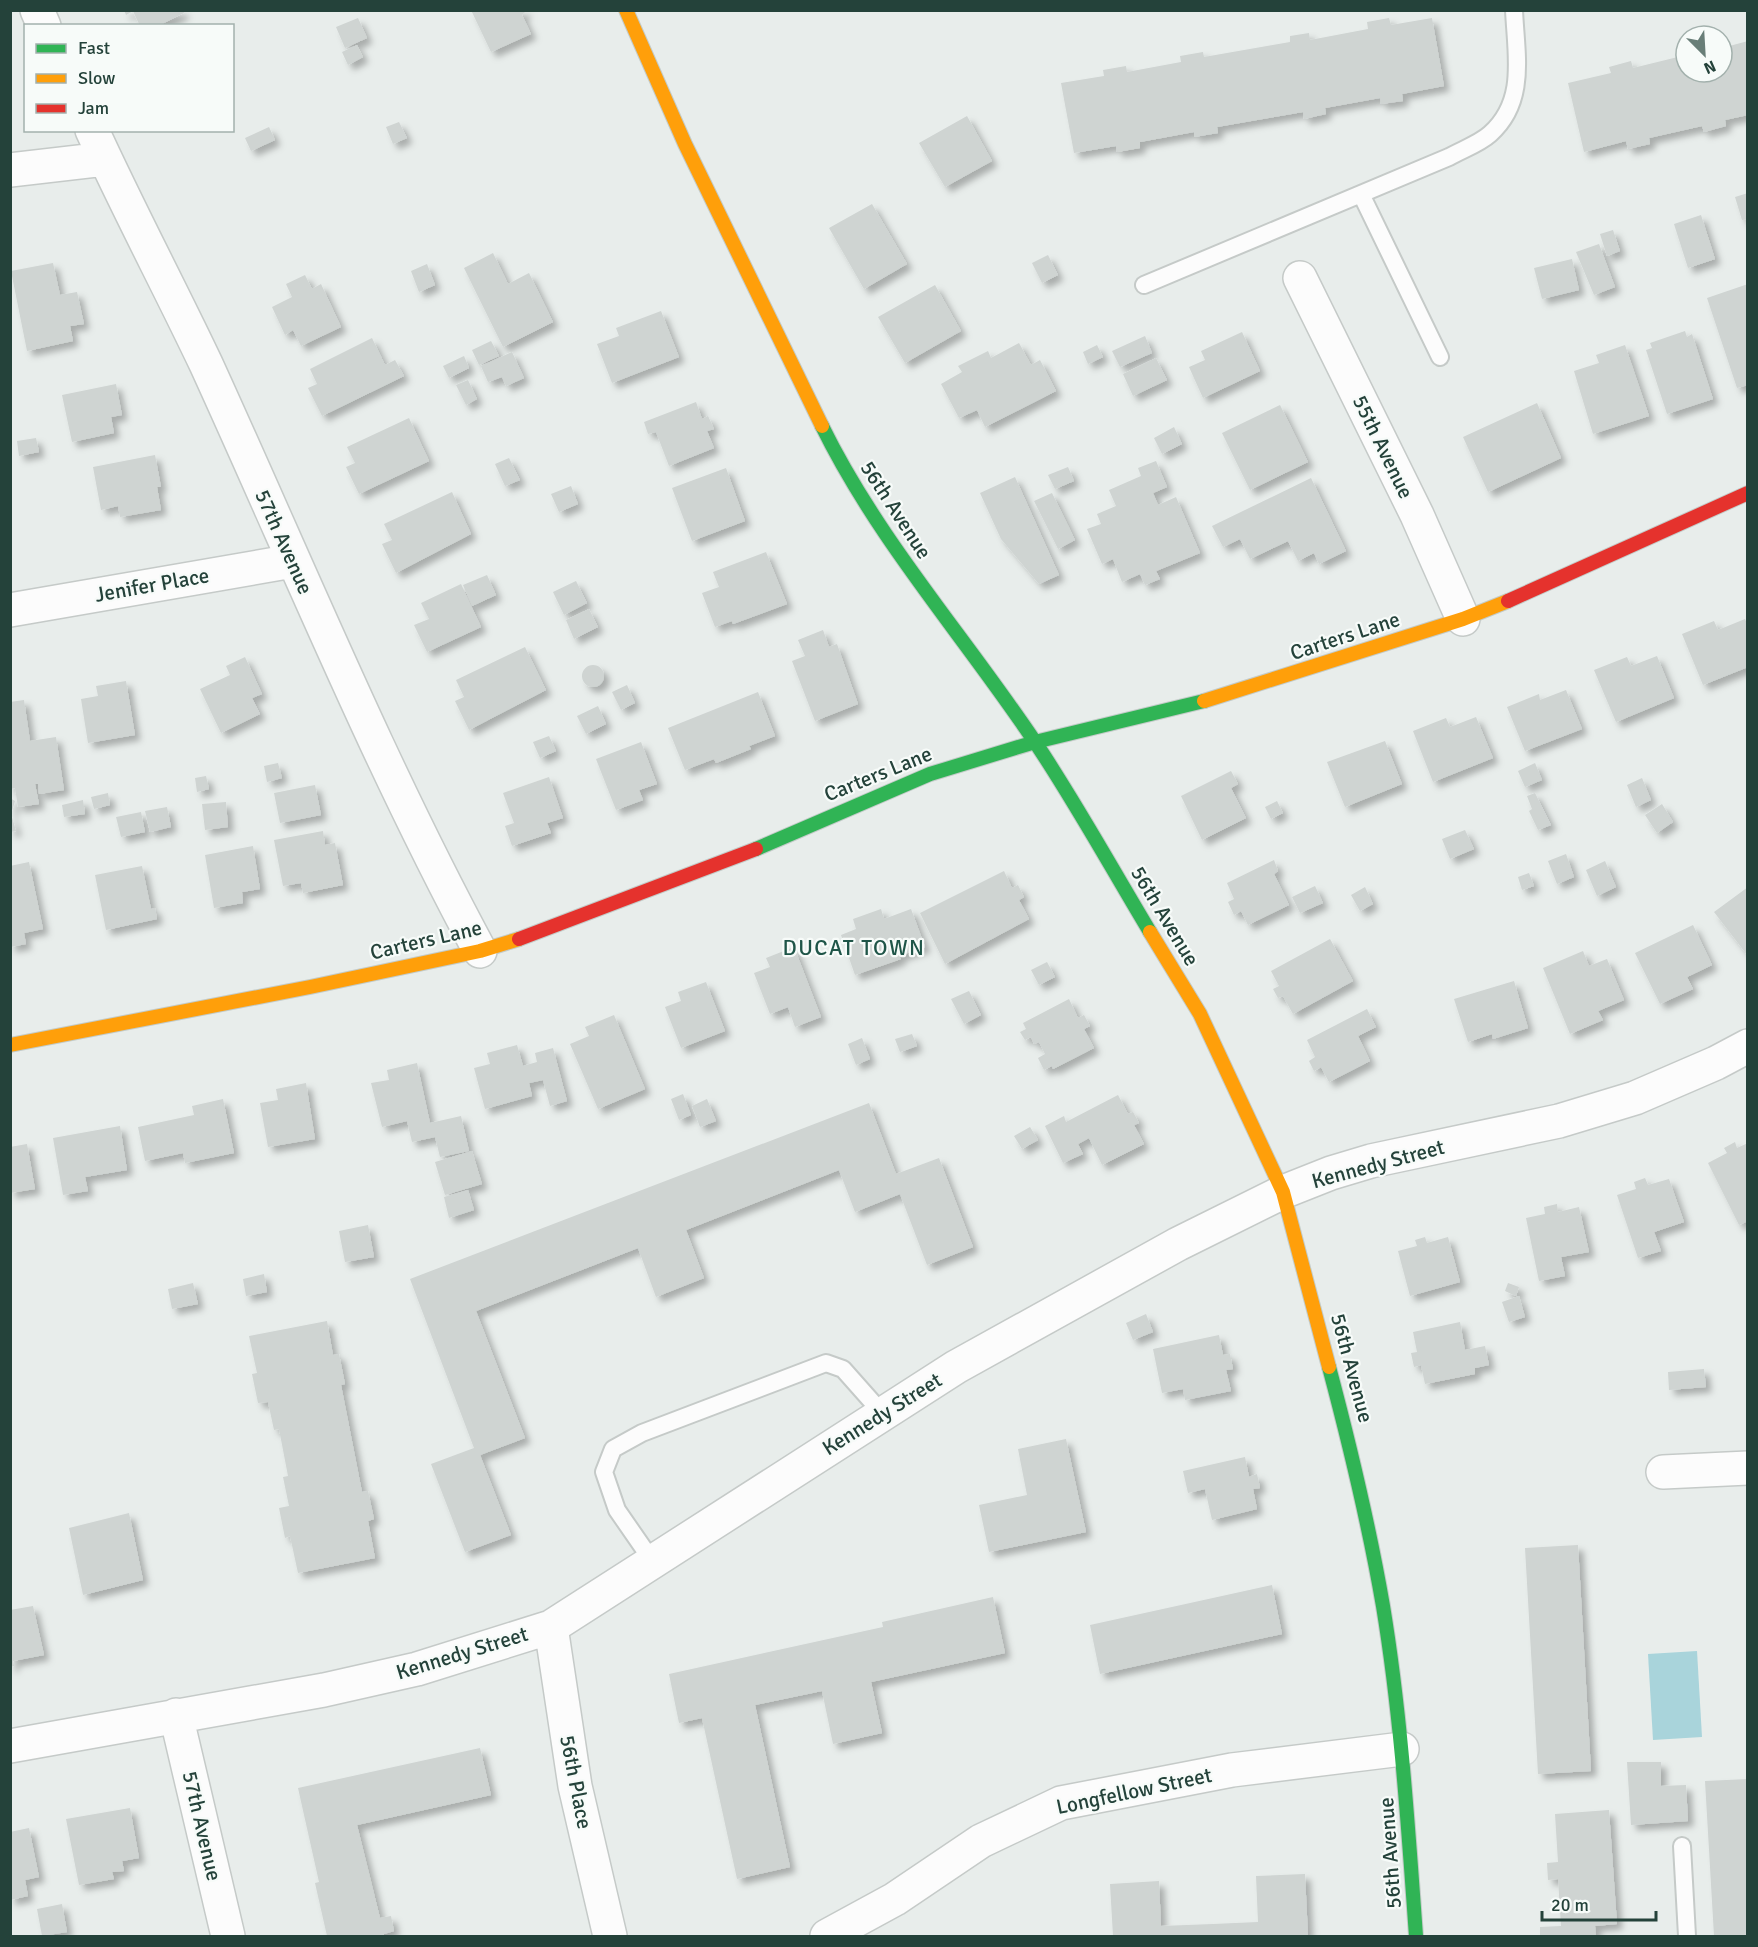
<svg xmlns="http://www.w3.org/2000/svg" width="1758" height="1947" viewBox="0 0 1758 1947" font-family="Signika,sans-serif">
<defs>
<filter id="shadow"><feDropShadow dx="5.5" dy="5.5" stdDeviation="3" flood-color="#0004"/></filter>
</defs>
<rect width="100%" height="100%" fill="#e8edeb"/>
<path fill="#a9d4db" d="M 1697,1651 L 1702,1737 L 1653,1740 L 1648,1654 Z"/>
<path fill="#cfd4d2" filter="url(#shadow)" d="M 124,10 L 183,10 L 184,13 L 158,26 L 140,26 L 133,11 L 126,15 Z
M 471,10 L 527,10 L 522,15 L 531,34 L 491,52 Z
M 358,18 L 367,38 L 345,48 L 336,27 Z
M 1389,18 L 1391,25 L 1432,18 L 1444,86 L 1402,94 L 1403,101 L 1381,104 L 1380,98 L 1325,108 L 1326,114 L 1304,119 L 1303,112 L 1217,127 L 1218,133 L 1194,137 L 1194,132 L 1140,142 L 1140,148 L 1117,152 L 1116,146 L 1074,153 L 1061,83 L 1104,76 L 1103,70 L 1126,66 L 1127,72 L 1181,62 L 1180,56 L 1203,52 L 1204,57 L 1290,42 L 1290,36 L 1309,33 L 1310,40 L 1368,29 L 1367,22 Z
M 1748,41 L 1748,115 L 1725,120 L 1726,126 L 1704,132 L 1702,126 L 1649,138 L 1650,144 L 1628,149 L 1626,141 L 1584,152 L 1568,83 L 1611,73 L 1609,67 L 1631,61 L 1633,68 L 1686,55 L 1686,72 L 1722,72 L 1722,48 Z
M 357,45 L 363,57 L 348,65 L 342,52 Z
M 967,116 L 992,161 L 945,187 L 919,143 Z
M 399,122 L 407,138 L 393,144 L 386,127 Z
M 269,127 L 275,140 L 251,151 L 245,138 Z
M 1748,193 L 1748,219 L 1742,220 L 1735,197 Z
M 872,204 L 907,264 L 864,289 L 829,228 Z
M 1701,215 L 1715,259 L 1688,268 L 1674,224 Z
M 1613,230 L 1620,251 L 1607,256 L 1600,234 Z
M 1599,244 L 1615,287 L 1594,295 L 1576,252 Z
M 493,253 L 508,284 L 529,273 L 553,322 L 503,347 L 464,268 Z
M 1048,255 L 1058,275 L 1042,283 L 1032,263 Z
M 1572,259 L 1579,290 L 1542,299 L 1534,268 Z
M 53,263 L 60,295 L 77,292 L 84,324 L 70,326 L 73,341 L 27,351 L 11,271 Z
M 427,264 L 435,285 L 419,292 L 411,271 Z
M 305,275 L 312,289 L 321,284 L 341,327 L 301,346 L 293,330 L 285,335 L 272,307 L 292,297 L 286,284 Z
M 1748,284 L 1748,385 L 1737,388 L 1707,298 Z
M 935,285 L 961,331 L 905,363 L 878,317 Z
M 661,311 L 679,357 L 612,383 L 597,344 L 619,336 L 616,328 Z
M 1685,331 L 1687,337 L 1692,334 L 1713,399 L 1667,414 L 1646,350 L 1652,348 L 1650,343 Z
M 1242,332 L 1260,371 L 1203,398 L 1189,367 L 1205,360 L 1201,351 Z
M 1145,336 L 1152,353 L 1120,367 L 1112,351 Z
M 372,338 L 385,365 L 395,360 L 404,376 L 322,416 L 308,388 L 317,384 L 310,369 Z
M 491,341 L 499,356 L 479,365 L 472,350 Z
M 1019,343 L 1031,365 L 1040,360 L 1056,391 L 985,427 L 977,410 L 959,418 L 941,384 L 962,372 L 958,366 L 988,351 L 991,358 Z
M 1097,345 L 1103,357 L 1088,364 L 1083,352 Z
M 1625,345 L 1649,416 L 1593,434 L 1574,371 L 1599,363 L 1596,355 Z
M 512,352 L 524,378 L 506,386 L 502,377 L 488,382 L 481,366 Z
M 464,356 L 469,368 L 449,378 L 443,366 Z
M 1156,358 L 1167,380 L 1133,396 L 1123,374 Z
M 468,380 L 477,399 L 466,405 L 456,385 Z
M 116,384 L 122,415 L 111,417 L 114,433 L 72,442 L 62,395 Z
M 696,402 L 702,419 L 708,416 L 714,429 L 707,431 L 714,448 L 669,466 L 656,432 L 648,434 L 644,422 Z
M 1537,403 L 1561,458 L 1488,492 L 1463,437 Z
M 1280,405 L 1308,462 L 1250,490 L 1222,433 Z
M 409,418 L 429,461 L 359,494 L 346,467 L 355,463 L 347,447 Z
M 1174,427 L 1182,444 L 1162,454 L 1154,438 Z
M 36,438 L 39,452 L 19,456 L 17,441 Z
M 155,455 L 161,487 L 157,487 L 161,510 L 120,517 L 118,506 L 101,510 L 93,467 Z
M 509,458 L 520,480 L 505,486 L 495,464 Z
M 1156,461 L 1167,487 L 1153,493 L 1158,505 L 1176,497 L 1200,553 L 1156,571 L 1160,579 L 1145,585 L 1140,574 L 1122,582 L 1113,559 L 1102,564 L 1087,529 L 1101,524 L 1097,514 L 1116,506 L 1109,490 L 1141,476 L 1138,468 Z
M 1068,467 L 1074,481 L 1055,489 L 1048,475 Z
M 726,468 L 745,521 L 692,541 L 672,488 Z
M 1015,477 L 1059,575 L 1039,584 L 1001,539 L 980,493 Z
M 1311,478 L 1346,551 L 1319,564 L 1314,553 L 1298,561 L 1288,541 L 1250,559 L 1240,539 L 1223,547 L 1212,526 Z
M 571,486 L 578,504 L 559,512 L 551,494 Z
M 452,492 L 471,534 L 396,573 L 382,544 L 392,540 L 384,524 Z
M 1052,493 L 1075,540 L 1058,549 L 1034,501 Z
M 766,552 L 787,604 L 733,624 L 732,621 L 715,627 L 702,593 L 719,587 L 713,572 Z
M 487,575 L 496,595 L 472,606 L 463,585 Z
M 576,581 L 587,603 L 564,615 L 553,592 Z
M 461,584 L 481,627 L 427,652 L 414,625 L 429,619 L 421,603 Z
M 589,609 L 598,627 L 574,639 L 566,620 Z
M 1745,619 L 1748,626 L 1748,667 L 1703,685 L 1682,634 L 1714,621 L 1718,630 Z
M 823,630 L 829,647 L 837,644 L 858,704 L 815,721 L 792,661 L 805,656 L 798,640 Z
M 525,647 L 546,690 L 469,730 L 455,701 L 464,697 L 456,680 Z
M 1657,656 L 1674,698 L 1616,722 L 1594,670 L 1627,657 L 1631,666 Z
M 245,657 L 262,694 L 252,698 L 260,714 L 221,733 L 200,689 L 230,675 L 226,666 Z
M582 676a11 11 0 1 1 22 0a11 11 0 1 1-22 0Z
M 126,681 L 135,735 L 88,743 L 81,699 L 98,696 L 96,686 Z
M 627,685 L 635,703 L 621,710 L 612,692 Z
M 1566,690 L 1582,729 L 1525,751 L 1507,707 L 1539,694 L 1540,700 Z
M 758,692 L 775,736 L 749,746 L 751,749 L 716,763 L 714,759 L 685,770 L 668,728 Z
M 24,700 L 30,741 L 56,737 L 64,790 L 39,794 L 38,784 L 35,784 L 39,804 L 18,807 L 15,788 L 10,789 L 10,702 Z
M 598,706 L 606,724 L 586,734 L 577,716 Z
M 1476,717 L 1493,758 L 1433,782 L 1413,731 L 1446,718 L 1450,727 Z
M 549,736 L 556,751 L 540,758 L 533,742 Z
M 1385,741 L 1402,784 L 1345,807 L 1327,762 Z
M 641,742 L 657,784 L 639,790 L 643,800 L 616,810 L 596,759 Z
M 278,763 L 282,778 L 267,782 L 264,766 Z
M 1535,763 L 1542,780 L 1525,787 L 1518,771 Z
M 1231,771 L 1238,784 L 1231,788 L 1246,818 L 1202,840 L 1181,796 Z
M 206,776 L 209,789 L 197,792 L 195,778 Z
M 549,777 L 563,818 L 547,823 L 551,833 L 512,846 L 505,826 L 514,823 L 503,793 Z
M 1642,778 L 1651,800 L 1636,807 L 1627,785 Z
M 315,785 L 321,815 L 280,823 L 274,793 Z
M 108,793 L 110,805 L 94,809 L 91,797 Z
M 1535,793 L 1551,825 L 1538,830 L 1529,811 L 1532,809 L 1527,796 Z
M 10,798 L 15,801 L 11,814 L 16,831 L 10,832 Z
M 83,800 L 85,814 L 64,817 L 62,805 Z
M 1277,801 L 1283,813 L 1271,819 L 1265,807 Z
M 226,802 L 228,827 L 205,830 L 202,804 Z
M 1662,804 L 1673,822 L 1657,833 L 1645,815 Z
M 167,807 L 171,827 L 150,832 L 145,811 Z
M 141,812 L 145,832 L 121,837 L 116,817 Z
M 1465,830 L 1474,849 L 1450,859 L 1442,839 Z
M 323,831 L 325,845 L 335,843 L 343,885 L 303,893 L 301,883 L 283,886 L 274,840 Z
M 253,846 L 260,889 L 242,892 L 243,903 L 214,908 L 205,855 Z
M 1566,854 L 1574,877 L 1557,884 L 1548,861 Z
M 1274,860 L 1278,871 L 1274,874 L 1289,905 L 1248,925 L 1241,911 L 1234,915 L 1228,902 L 1234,899 L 1227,883 Z
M 1605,861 L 1616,887 L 1597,896 L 1586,870 Z
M 29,862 L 43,929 L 24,933 L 26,944 L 10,947 L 10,866 Z
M 142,866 L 151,909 L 155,908 L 157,919 L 106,930 L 95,875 Z
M 1004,871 L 1012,888 L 1018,885 L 1024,897 L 1019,900 L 1029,919 L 945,964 L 920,913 Z
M 1529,873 L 1534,886 L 1522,890 L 1518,877 Z
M 1315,886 L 1323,903 L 1300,913 L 1292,897 Z
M 1365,887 L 1373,904 L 1360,911 L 1351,895 Z
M 1748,887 L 1748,956 L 1714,912 Z
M 881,909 L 884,919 L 911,909 L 925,947 L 899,956 L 901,959 L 855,975 L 841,935 L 856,929 L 853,919 Z
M 1693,925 L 1712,965 L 1687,977 L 1693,989 L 1660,1004 L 1635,953 Z
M 1330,939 L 1353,981 L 1293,1014 L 1283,996 L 1278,998 L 1273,989 L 1279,986 L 1271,971 Z
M 794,947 L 821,1017 L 795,1027 L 788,1007 L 770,1014 L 754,973 L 770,967 L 766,958 Z
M 1583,951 L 1589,966 L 1607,959 L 1624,1000 L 1598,1011 L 1603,1020 L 1570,1034 L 1543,968 Z
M 1047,962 L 1055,977 L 1039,985 L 1031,970 Z
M 1514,981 L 1528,1028 L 1493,1039 L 1492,1034 L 1468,1042 L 1454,999 Z
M 706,982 L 725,1031 L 681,1048 L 665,1007 L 681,1001 L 678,992 Z
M 969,991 L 981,1015 L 964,1024 L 951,999 Z
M 1069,999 L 1078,1018 L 1084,1015 L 1090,1026 L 1084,1029 L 1094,1048 L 1053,1069 L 1052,1066 L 1044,1070 L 1038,1058 L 1045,1054 L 1039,1042 L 1034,1044 L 1031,1037 L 1025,1040 L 1020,1032 L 1026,1029 L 1023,1023 Z
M 1367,1009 L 1376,1027 L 1358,1036 L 1370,1061 L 1329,1082 L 1321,1067 L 1314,1071 L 1309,1061 L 1315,1057 L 1307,1040 Z
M 614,1015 L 645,1089 L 598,1109 L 570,1044 L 589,1036 L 585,1027 Z
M 912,1034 L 917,1046 L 900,1052 L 895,1039 Z
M 862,1038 L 870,1059 L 856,1065 L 848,1044 Z
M 517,1045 L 523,1066 L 537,1062 L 535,1053 L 553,1048 L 567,1101 L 550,1106 L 543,1080 L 529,1083 L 532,1096 L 485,1109 L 474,1068 L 490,1064 L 487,1053 Z
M 417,1063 L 430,1123 L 461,1116 L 469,1151 L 440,1157 L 435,1137 L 412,1142 L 407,1121 L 382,1127 L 371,1083 L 389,1080 L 387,1070 Z
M 306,1083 L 315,1139 L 268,1147 L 260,1103 L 278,1100 L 276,1089 Z
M 683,1094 L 691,1115 L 679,1120 L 671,1099 Z
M 1118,1095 L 1128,1114 L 1133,1112 L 1139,1123 L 1134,1125 L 1144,1144 L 1102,1165 L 1089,1138 L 1078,1144 L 1083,1154 L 1063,1163 L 1045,1126 L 1064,1116 L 1066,1122 Z
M 223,1099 L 234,1153 L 185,1163 L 183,1153 L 145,1161 L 138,1127 L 194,1115 L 192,1106 Z
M 707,1099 L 716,1121 L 700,1127 L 692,1106 Z
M 869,1103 L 896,1174 L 939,1158 L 973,1247 L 927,1265 L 900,1194 L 855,1212 L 839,1170 L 686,1230 L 704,1278 L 656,1297 L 638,1248 L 476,1311 L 525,1438 L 480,1455 L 511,1535 L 465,1552 L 431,1464 L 474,1448 L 410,1279 Z
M 120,1126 L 127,1170 L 85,1177 L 88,1191 L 63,1195 L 53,1138 Z
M 1030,1127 L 1038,1140 L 1022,1149 L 1014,1136 Z
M 1735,1142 L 1737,1148 L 1748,1143 L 1748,1221 L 1739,1225 L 1708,1163 L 1727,1153 L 1724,1148 Z
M 27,1144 L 35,1189 L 10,1193 L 10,1147 Z
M 472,1151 L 482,1184 L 445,1195 L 435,1162 Z
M 1645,1178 L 1648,1185 L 1669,1179 L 1684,1222 L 1654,1232 L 1661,1251 L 1638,1258 L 1617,1195 L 1636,1189 L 1634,1182 Z
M 468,1190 L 474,1210 L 449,1218 L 444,1197 Z
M 1557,1204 L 1558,1212 L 1579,1207 L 1589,1252 L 1561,1257 L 1565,1276 L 1539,1281 L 1526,1218 L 1545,1214 L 1544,1207 Z
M 368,1225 L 374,1257 L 345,1262 L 339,1231 Z
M 1425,1237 L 1427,1243 L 1448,1237 L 1460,1282 L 1410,1296 L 1398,1251 L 1417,1246 L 1415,1240 Z
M 264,1274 L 267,1292 L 246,1296 L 243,1279 Z
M 193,1283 L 198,1304 L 172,1309 L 168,1289 Z
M 1508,1283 L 1519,1287 L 1516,1296 L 1505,1291 Z
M 1519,1296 L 1525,1317 L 1509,1322 L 1502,1302 Z
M 1146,1314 L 1153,1332 L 1133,1340 L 1126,1323 Z
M 327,1321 L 333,1355 L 339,1354 L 345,1384 L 341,1385 L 362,1492 L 368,1491 L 374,1519 L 368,1521 L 375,1558 L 298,1573 L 290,1536 L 285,1538 L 279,1508 L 289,1506 L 283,1477 L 288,1476 L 279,1429 L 274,1430 L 268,1402 L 258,1403 L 252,1374 L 257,1373 L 249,1336 Z
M 1460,1322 L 1465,1350 L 1485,1346 L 1489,1365 L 1475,1368 L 1475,1374 L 1425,1384 L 1421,1365 L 1414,1367 L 1411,1353 L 1417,1352 L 1413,1332 Z
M 1219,1335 L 1223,1355 L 1230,1354 L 1233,1369 L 1226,1370 L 1231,1391 L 1185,1400 L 1183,1389 L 1162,1393 L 1153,1349 Z
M 1704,1369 L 1706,1387 L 1669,1390 L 1668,1372 Z
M 1066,1439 L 1086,1532 L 989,1552 L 979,1505 L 1027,1495 L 1018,1449 Z
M 1245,1457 L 1249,1477 L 1257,1474 L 1260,1488 L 1253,1489 L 1257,1509 L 1212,1520 L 1205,1489 L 1188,1493 L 1183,1471 Z
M 129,1513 L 143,1580 L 83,1595 L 69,1528 Z
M 1578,1545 L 1591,1771 L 1538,1774 L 1525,1548 Z
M 1272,1585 L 1282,1634 L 1100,1674 L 1090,1625 Z
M 993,1597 L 1005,1653 L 871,1682 L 882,1733 L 833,1744 L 822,1691 L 755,1705 L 790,1867 L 737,1879 L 702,1718 L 679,1723 L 669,1674 L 883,1627 L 882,1622 Z
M 33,1606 L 44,1655 L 13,1661 L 14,1666 L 10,1667 L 10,1610 Z
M 480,1748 L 491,1795 L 357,1825 L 380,1918 L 391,1916 L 394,1931 L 384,1934 L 384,1936 L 327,1936 L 315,1883 L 319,1882 L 298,1788 Z
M 1627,1762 L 1661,1762 L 1661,1786 L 1686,1785 L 1688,1821 L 1631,1825 Z
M 1748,1779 L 1748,1936 L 1714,1936 L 1705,1781 Z
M 130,1808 L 139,1858 L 122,1861 L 124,1871 L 112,1872 L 114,1879 L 79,1885 L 66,1819 Z
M 1609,1810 L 1617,1924 L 1595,1926 L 1596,1936 L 1540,1936 L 1540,1927 L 1561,1926 L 1558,1879 L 1548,1880 L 1547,1863 L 1558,1862 L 1555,1814 Z
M 29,1828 L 39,1877 L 25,1880 L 28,1896 L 10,1900 L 10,1832 Z
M 1305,1874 L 1308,1936 L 1113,1936 L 1110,1884 L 1159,1881 L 1161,1926 L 1213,1924 L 1258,1922 L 1256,1876 Z
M 62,1904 L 67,1932 L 42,1936 L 37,1909 Z"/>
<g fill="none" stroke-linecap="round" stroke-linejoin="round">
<g stroke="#c5cac8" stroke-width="20">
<path id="lane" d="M 1361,194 L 1440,357
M 1144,285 L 1449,157 C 1461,150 1479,144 1490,134 C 1527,101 1516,55 1514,10
M 653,1562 L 617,1510 L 604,1472 L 613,1449 L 642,1433 L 826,1363 L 843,1369 L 882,1413
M 1682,1846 L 1687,1936"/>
</g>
<g stroke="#c5cac8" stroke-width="36">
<path id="street" d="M 37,10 L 44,26
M 92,130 C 128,209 169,286 206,364 C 296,561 377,760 480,951
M 10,170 L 105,159
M 1300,278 L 1417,515 L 1463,619
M 10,610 L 293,561
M 1663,1472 L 1748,1468
M 551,1627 L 575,1786 L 610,1936
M 176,1715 L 228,1936
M 10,1746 L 324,1690 L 417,1669 L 551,1627 L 956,1367 L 1178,1244 L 1283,1192 L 1331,1173 L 1371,1161 L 1559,1121 L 1635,1098 L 1716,1063 L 1748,1046
M 827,1936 L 895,1899 L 981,1841 L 1061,1803 L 1232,1770 L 1402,1749"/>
</g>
<g stroke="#c3cbc8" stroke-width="16">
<path id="fast" d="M 822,426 C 878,540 964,636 1035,742 C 1076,803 1112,869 1150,932
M 756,849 L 930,774 L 1035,742 L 1204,701
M 1329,1367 C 1350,1446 1369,1525 1383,1606 C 1401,1715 1408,1826 1416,1936"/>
</g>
<g stroke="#c3cbc8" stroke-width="16">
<path id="slow" d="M 626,10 L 685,144 L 822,426
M 1204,701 L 1463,619 L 1508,601
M 1150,932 L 1200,1014 L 1283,1192 L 1329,1367
M 10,1045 L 310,987 L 480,951 L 519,939"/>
</g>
<g stroke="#c3cbc8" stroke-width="16">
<path id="jam" d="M 1508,601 L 1748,493
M 519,939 L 756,849"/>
</g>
<use href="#lane" stroke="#fcfcfc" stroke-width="16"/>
<use href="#street" stroke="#fcfcfc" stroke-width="33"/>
<use href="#fast" stroke="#30b455" stroke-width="14"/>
<use href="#slow" stroke="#ff9f0a" stroke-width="14"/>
<use href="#jam" stroke="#e5322d" stroke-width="14"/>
</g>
<g text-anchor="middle" stroke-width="4.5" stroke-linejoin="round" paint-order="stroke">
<g font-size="21" fill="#24423a" stroke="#f7fbf9">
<text transform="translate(1383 447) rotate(64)" y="7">55th Avenue</text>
<text transform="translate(896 510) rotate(57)" y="7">56th Avenue</text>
<text transform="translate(284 542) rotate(66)" y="7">57th Avenue</text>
<text transform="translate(152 585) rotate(-10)" y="7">Jenifer Place</text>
<text transform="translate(1345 636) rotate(-18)" y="7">Carters Lane</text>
<text transform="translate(878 774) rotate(-22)" y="7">Carters Lane</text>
<text transform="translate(1165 916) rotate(59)" y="7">56th Avenue</text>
<text transform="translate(426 940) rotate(-13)" y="7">Carters Lane</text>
<text transform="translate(1378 1164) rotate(-15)" y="7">Kennedy Street</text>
<text transform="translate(1352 1368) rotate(75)" y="7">56th Avenue</text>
<text transform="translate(882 1414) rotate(-32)" y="7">Kennedy Street</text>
<text transform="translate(462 1653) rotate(-17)" y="7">Kennedy Street</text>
<text transform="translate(576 1782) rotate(79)" y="7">56th Place</text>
<text transform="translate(1134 1791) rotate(-12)" y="7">Longfellow Street</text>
<text transform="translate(202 1826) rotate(77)" y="7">57th Avenue</text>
<text transform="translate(1390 1853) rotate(-94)" y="7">56th Avenue</text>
</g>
<g font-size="22" letter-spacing="1.5" fill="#1f5548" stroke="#f7fbf9">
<text x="854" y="955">DUCAT TOWN</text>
</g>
</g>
<rect width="1758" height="1947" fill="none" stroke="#24423a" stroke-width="24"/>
<rect x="24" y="24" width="210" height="108" fill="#f7fbf9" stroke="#a3b1ad" stroke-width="1.5"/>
<rect x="36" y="44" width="30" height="9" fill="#30b455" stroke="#a3b1ad" stroke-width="1.5"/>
<text x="78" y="54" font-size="18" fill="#24423a">Fast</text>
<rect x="36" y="74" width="30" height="9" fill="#ff9f0a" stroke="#a3b1ad" stroke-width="1.5"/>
<text x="78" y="84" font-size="18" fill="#24423a">Slow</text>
<rect x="36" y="104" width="30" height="9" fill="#e5322d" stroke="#a3b1ad" stroke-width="1.5"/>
<text x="78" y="114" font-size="18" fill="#24423a">Jam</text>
<g transform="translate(1704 54) rotate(156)"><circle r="28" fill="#f7fbf9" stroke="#a3b1ad" stroke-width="1.5"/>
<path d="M0-4.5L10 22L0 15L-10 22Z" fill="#697e78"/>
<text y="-9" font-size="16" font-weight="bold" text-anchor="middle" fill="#24423a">N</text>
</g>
<path d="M1542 1911v9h114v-9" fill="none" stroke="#24423a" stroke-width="3"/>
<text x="1551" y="1911" font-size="18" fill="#24423a" stroke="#f7fbf9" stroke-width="4.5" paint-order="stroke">20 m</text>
</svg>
